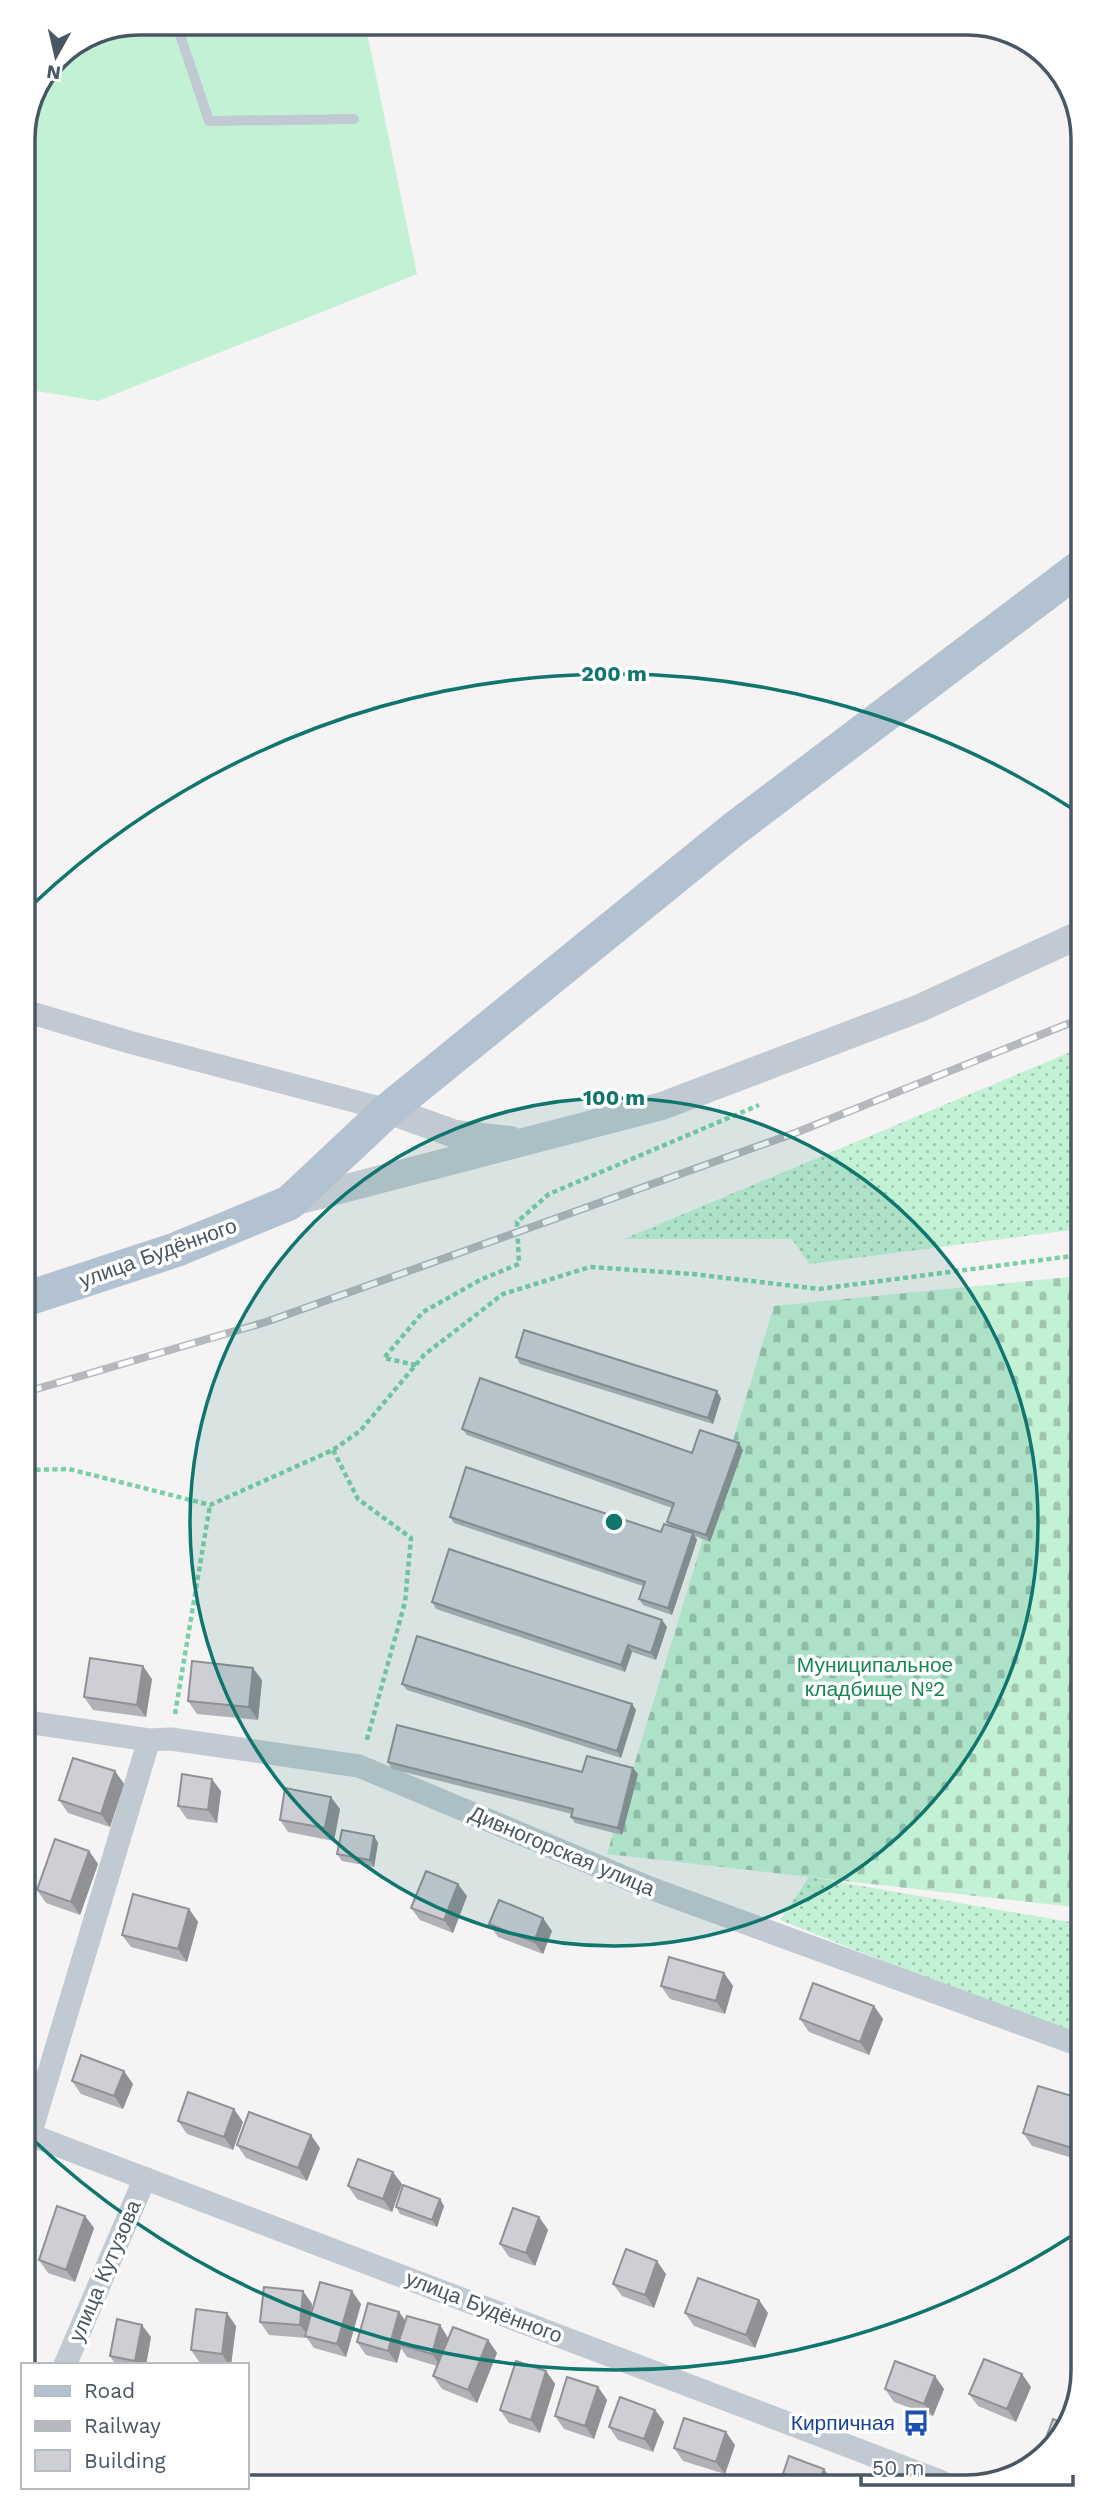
<svg xmlns="http://www.w3.org/2000/svg" width="1106" height="2510" viewBox="0 0 1106 2510" font-family="'Work Sans',sans-serif">
<defs>
<pattern id="grass-dots" width="8" height="8" patternUnits="userSpaceOnUse" patternTransform="scale(1.75)"><rect width="8" height="8" fill="#c3f1d5"/><path d="M2 2h.1M6 6h.1" fill="none" stroke="#a0c6b0" stroke-width="1.8" stroke-linecap="round"/></pattern>
<pattern id="cemetery-stones" width="16" height="16" patternUnits="userSpaceOnUse" patternTransform="scale(1.75)"><rect width="16" height="16" fill="#c3f1d5"/><path d="M2 7V4a2 2 0 0 1 4 0v3zM10 15v-3a2 2 0 0 1 4 0v3z" fill="#a0c6b0"/></pattern>
</defs>
<rect width="100%" height="100%" fill="#f5f3f3"/>
<path fill="url(#grass-dots)" d="M 1080,1048 L 1080,1229 L 809,1264 L 792,1239 L 624,1239 Z
M 809,1877 L 1082,1924 L 1082,2040 L 780,1920 Z"/>
<path fill="url(#cemetery-stones)" d="M 1080,1276 L 1082,1908 L 607,1854 L 774,1306 Z"/>
<path fill="#c3f1d5" d="M 139,23 L 365,23 L 417,274 L 98,401 L 24,389 L 23,131 L 57,56 Z"/>
<g fill="none" stroke-linecap="round" stroke-linejoin="round">
<path stroke="#7ad0a6" stroke-width="4.5" stroke-dasharray="5 3.5" stroke-linecap="butt" d="M 416,1365 L 384,1358 L 423,1312 L 482,1279 L 519,1264 L 517,1222 L 549,1194 L 759,1105
M 333,1450 L 358,1499 L 411,1538 L 405,1602 L 366,1743
M 27,1470 L 69,1469 L 210,1505 L 333,1450 L 360,1431 L 424,1355 L 503,1294 L 590,1267 L 693,1274 L 819,1289 L 1080,1255
M 175,1714 L 210,1505"/>
<path stroke="#c1cad2" stroke-width="10" d="M 176,23 L 209,121 L 354,119"/>
<path stroke="#c1cad2" stroke-width="23" d="M 25,1011 L 129,1042 L 388,1110
M 27,1722 L 149,1740 L 171,1739 L 359,1766 L 650,1888 L 1082,2046
M 28,2134 L 940,2481
M 30,2135 L 149,1740
M 65,2365 L 145,2178"/>
<path stroke="#c1cad2" stroke-width="28" d="M 388,1110 L 455,1134 L 510,1140
M 289,1203 L 662,1106 L 920,1008 L 1079,935"/>
<path stroke="#b3c2d1" stroke-width="35" d="M 26,1299 L 175,1250 L 289,1203 L 388,1110 L 734,829 L 1078,569"/>
<g stroke="#b5b8bd" stroke-width="8">
<path id="rail" d="M 26,1392 L 266,1322 L 795,1133 L 1080,1019"/>
</g>
<use href="#rail" stroke="#fff" stroke-width="5" stroke-dasharray="16" stroke-linecap="butt"/>
</g>
<path fill="#b0b2b7" d="M 516,1357 L 721,1398 L 713,1424 L 520,1364 Z
M 462,1429 L 692,1453 L 743,1450 L 710,1542 L 695,1536 L 697,1540 L 672,1615 L 643,1605 L 639,1599 L 643,1586 L 454,1523 L 450,1517 L 661,1532 L 670,1526 L 667,1522 L 672,1508 L 467,1435 Z
M 432,1602 L 662,1620 L 667,1627 L 656,1660 L 632,1652 L 625,1672 L 436,1609 Z
M 152,1679 L 146,1717 L 93,1710 L 84,1697 Z
M 262,1680 L 258,1720 L 197,1714 L 188,1701 Z
M 402,1684 L 632,1704 L 636,1710 L 621,1758 L 407,1690 Z
M 388,1762 L 582,1772 L 638,1774 L 622,1835 L 575,1823 L 571,1817 L 572,1814 L 392,1769 Z
M 115,1771 L 124,1784 L 110,1827 L 68,1813 L 59,1800 Z
M 221,1791 L 217,1823 L 187,1819 L 178,1806 Z
M 340,1809 L 334,1841 L 288,1832 L 280,1820 Z
M 374,1836 L 378,1843 L 374,1867 L 342,1861 L 337,1854 Z
M 89,1851 L 98,1864 L 80,1915 L 46,1903 L 37,1890 Z
M 467,1896 L 453,1933 L 420,1920 L 411,1908 Z
M 189,1909 L 198,1922 L 187,1962 L 131,1947 L 122,1935 Z
M 489,1924 L 552,1931 L 543,1954 L 498,1937 Z
M 724,1973 L 733,1986 L 725,2014 L 670,1999 L 661,1986 Z
M 874,2006 L 883,2019 L 869,2055 L 809,2032 L 800,2019 Z
M 72,2081 L 133,2084 L 123,2109 L 81,2094 Z
M 1082,2099 L 1083,2161 L 1032,2146 L 1023,2133 Z
M 178,2121 L 243,2122 L 233,2150 L 187,2134 Z
M 237,2145 L 320,2148 L 307,2181 L 246,2158 Z
M 402,2184 L 392,2212 L 357,2199 L 348,2186 Z
M 444,2206 L 437,2227 L 400,2214 L 396,2207 Z
M 85,2216 L 94,2228 L 75,2282 L 48,2273 L 39,2260 Z
M 539,2217 L 548,2230 L 535,2266 L 509,2257 L 500,2244 Z
M 666,2274 L 654,2308 L 622,2296 L 613,2284 Z
M 303,2291 L 312,2304 L 311,2314 L 361,2304 L 346,2357 L 314,2348 L 307,2338 L 269,2335 L 260,2322 Z
M 399,2312 L 405,2321 L 440,2325 L 448,2338 L 488,2340 L 497,2353 L 477,2403 L 442,2389 L 433,2376 L 437,2366 L 407,2357 L 401,2348 L 397,2363 L 366,2355 L 357,2342 Z
M 685,2313 L 768,2313 L 755,2348 L 694,2326 Z
M 236,2326 L 231,2365 L 215,2365 L 200,2363 L 191,2350 Z
M 151,2337 L 146,2365 L 116,2365 L 110,2356 Z
M 546,2371 L 555,2384 L 540,2433 L 509,2423 L 500,2410 Z
M 598,2387 L 607,2400 L 594,2439 L 564,2429 L 555,2416 Z
M 1031,2387 L 1016,2422 L 978,2406 L 969,2394 Z
M 885,2389 L 944,2389 L 933,2416 L 894,2402 Z
M 655,2410 L 664,2422 L 653,2452 L 618,2440 L 609,2427 Z
M 735,2445 L 725,2474 L 683,2461 L 674,2448 Z"/>
<path fill="#909195" d="M 717,1391 L 721,1398 L 713,1424 L 708,1418 Z
M 739,1443 L 743,1450 L 710,1542 L 706,1535 Z
M 693,1533 L 697,1540 L 672,1615 L 668,1608 Z
M 662,1620 L 667,1627 L 656,1660 L 651,1653 Z
M 628,1645 L 632,1652 L 625,1672 L 621,1665 Z
M 143,1666 L 152,1679 L 146,1717 L 137,1705 Z
M 253,1668 L 262,1680 L 258,1720 L 249,1707 Z
M 632,1704 L 636,1710 L 621,1758 L 617,1751 Z
M 633,1768 L 638,1774 L 622,1835 L 618,1828 Z
M 115,1771 L 124,1784 L 110,1827 L 101,1814 Z
M 212,1779 L 221,1791 L 217,1823 L 208,1810 Z
M 331,1797 L 340,1809 L 334,1841 L 325,1828 Z
M 374,1836 L 378,1843 L 374,1867 L 370,1860 Z
M 89,1851 L 98,1864 L 80,1915 L 71,1902 Z
M 458,1884 L 467,1896 L 453,1933 L 444,1920 Z
M 189,1909 L 198,1922 L 187,1962 L 178,1949 Z
M 543,1918 L 552,1931 L 543,1954 L 534,1942 Z
M 724,1973 L 733,1986 L 725,2014 L 716,2001 Z
M 874,2006 L 883,2019 L 869,2055 L 860,2042 Z
M 124,2071 L 133,2084 L 123,2109 L 114,2096 Z
M 234,2109 L 243,2122 L 233,2150 L 224,2137 Z
M 311,2135 L 320,2148 L 307,2181 L 298,2168 Z
M 393,2172 L 402,2184 L 392,2212 L 383,2199 Z
M 440,2199 L 444,2206 L 437,2227 L 432,2220 Z
M 85,2216 L 94,2228 L 75,2282 L 66,2270 Z
M 539,2217 L 548,2230 L 535,2266 L 526,2253 Z
M 657,2261 L 666,2274 L 654,2308 L 645,2295 Z
M 303,2291 L 312,2304 L 309,2337 L 300,2325 Z
M 352,2291 L 361,2304 L 346,2357 L 337,2344 Z
M 759,2300 L 768,2313 L 755,2348 L 746,2335 Z
M 399,2312 L 408,2324 L 398,2344 L 401,2348 L 397,2363 L 388,2351 Z
M 227,2313 L 236,2326 L 231,2365 L 229,2365 L 222,2354 Z
M 142,2325 L 151,2337 L 146,2365 L 137,2365 L 135,2361 Z
M 440,2325 L 448,2338 L 441,2367 L 432,2354 Z
M 488,2340 L 497,2353 L 477,2403 L 468,2390 Z
M 546,2371 L 555,2384 L 540,2433 L 531,2420 Z
M 1022,2374 L 1031,2387 L 1016,2422 L 1007,2409 Z
M 935,2376 L 944,2389 L 933,2416 L 924,2404 Z
M 598,2387 L 607,2400 L 594,2439 L 585,2426 Z
M 655,2410 L 664,2422 L 653,2452 L 644,2439 Z
M 726,2432 L 735,2445 L 725,2474 L 716,2462 Z
M 824,2469 L 833,2482 L 819,2482 Z"/>
<path fill="#cdcfd5" stroke="#909195" stroke-width="2" d="M 524,1330 L 717,1391 L 708,1418 L 516,1357 Z
M 480,1378 L 692,1453 L 700,1430 L 739,1443 L 706,1535 L 667,1522 L 674,1503 L 462,1429 Z
M 466,1467 L 661,1532 L 664,1524 L 693,1533 L 668,1608 L 639,1599 L 645,1582 L 450,1517 Z
M 449,1549 L 662,1620 L 651,1653 L 628,1645 L 621,1665 L 432,1602 Z
M 417,1636 L 632,1704 L 617,1751 L 402,1684 Z
M 90,1658 L 143,1666 L 137,1705 L 84,1697 Z
M 192,1661 L 253,1668 L 249,1707 L 188,1701 Z
M 397,1725 L 582,1772 L 587,1756 L 633,1768 L 618,1828 L 571,1817 L 573,1809 L 388,1762 Z
M 73,1758 L 115,1771 L 101,1814 L 59,1800 Z
M 182,1774 L 212,1779 L 208,1810 L 178,1806 Z
M 285,1788 L 331,1797 L 325,1828 L 280,1820 Z
M 342,1830 L 374,1836 L 370,1860 L 337,1854 Z
M 55,1839 L 89,1851 L 71,1902 L 37,1890 Z
M 426,1871 L 458,1884 L 444,1920 L 411,1908 Z
M 133,1894 L 189,1909 L 178,1949 L 122,1935 Z
M 499,1900 L 543,1918 L 534,1942 L 489,1924 Z
M 669,1957 L 724,1973 L 716,2001 L 661,1986 Z
M 813,1983 L 874,2006 L 860,2042 L 800,2019 Z
M 81,2055 L 124,2071 L 114,2096 L 72,2081 Z
M 1038,2086 L 1082,2099 L 1082,2151 L 1023,2133 Z
M 188,2092 L 234,2109 L 224,2137 L 178,2121 Z
M 249,2112 L 311,2135 L 298,2168 L 237,2145 Z
M 358,2159 L 393,2172 L 383,2199 L 348,2186 Z
M 403,2185 L 440,2199 L 432,2220 L 396,2207 Z
M 57,2206 L 85,2216 L 66,2270 L 39,2260 Z
M 513,2208 L 539,2217 L 526,2253 L 500,2244 Z
M 626,2249 L 657,2261 L 645,2295 L 613,2284 Z
M 698,2278 L 759,2300 L 746,2335 L 685,2313 Z
M 320,2282 L 352,2291 L 337,2344 L 305,2336 Z
M 264,2287 L 303,2291 L 300,2325 L 260,2322 Z
M 368,2303 L 399,2312 L 388,2351 L 357,2342 Z
M 196,2309 L 227,2313 L 222,2354 L 191,2350 Z
M 407,2316 L 440,2325 L 432,2354 L 398,2344 Z
M 117,2319 L 142,2325 L 135,2361 L 110,2356 Z
M 453,2327 L 488,2340 L 468,2390 L 433,2376 Z
M 984,2359 L 1022,2374 L 1007,2409 L 969,2394 Z
M 516,2361 L 546,2371 L 531,2420 L 500,2410 Z
M 895,2361 L 935,2376 L 924,2404 L 885,2389 Z
M 567,2377 L 598,2387 L 585,2426 L 555,2416 Z
M 620,2397 L 655,2410 L 644,2439 L 609,2427 Z
M 684,2418 L 726,2432 L 716,2462 L 674,2448 Z
M 1053,2419 L 1067,2425 L 1063,2436 L 1048,2448 L 1043,2446 Z
M 789,2456 L 824,2469 L 819,2482 L 780,2483 Z"/>
<circle cx="614" cy="1522" r="424" fill="#0f766e" fill-opacity=".12"/>
<g fill="none" stroke="#0f766e" stroke-width="3.5">
<circle cx="614" cy="1522" r="424"/>
<path d="M1082 2229A848 848 0 0 1 30 2137M30 907A848 848 0 0 1 1076 811"/>
</g>
<defs>
<g id="bus-bare" transform="scale(2.1)"><path d="M-5-6H5V4H4V6H2V4H-2V6H-4V4H-5ZM-3.5-4V0h7V-4ZM-3.5 1.2v1.5H-2V1.2ZM2 1.2v1.5H3.5V1.2Z" fill="#1a4fb4" stroke="#fff" stroke-width="2.5" paint-order="stroke"/></g>
</defs>
<g fill-rule="evenodd">
<use href="#bus-bare" x="916" y="2423"/>
</g>
<g text-anchor="middle" stroke-width="7" stroke-linejoin="round" paint-order="stroke">
<g font-size="21" fill="#4a5661" stroke="#fff">
<text transform="translate(158 1253) rotate(-20)" y="7">улица Будённого</text>
<text transform="translate(562 1851) rotate(23)" y="7">Дивногорская улица</text>
<text transform="translate(105 2271) rotate(-67)" y="7">улица Кутузова</text>
<text transform="translate(484 2307) rotate(21)" y="7">улица Будённого</text>
</g>
<g font-size="21" fill="#17864f" stroke="#fff">
<text x="875" y="1672">Муниципальное<tspan x="875" dy="24">кладбище №2</tspan></text>
</g>
<g font-size="21" fill="#164399" stroke="#fff" text-anchor="end">
<text x="895" y="2430">Кирпичная</text>
</g>
</g>
<path d="M0 0H1106V2510H0ZM139 35H967A104 104 0 0 1 1071 139V2371A104 104 0 0 1 967 2475H139A104 104 0 0 1 35 2371V139A104 104 0 0 1 139 35Z" fill="#fff" fill-rule="evenodd"/>
<path fill="none" stroke="#4a5661" stroke-width="3.5" d="M139 35H967A104 104 0 0 1 1071 139V2371A104 104 0 0 1 967 2475H139A104 104 0 0 1 35 2371V139A104 104 0 0 1 139 35Z"/>
<circle cx="614" cy="1522" r="10" fill="#0f766e" stroke="#fff" stroke-width="3.5"/>
<g font-size="21" text-anchor="middle" font-weight="bold" fill="#0f766e" stroke="#fff" stroke-width="7" stroke-linejoin="round" paint-order="stroke">
<text x="614" y="681">200 m</text>
<text x="614" y="1105">100 m</text>
</g>
<rect x="21" y="2363" width="228" height="126" fill="#ffffff" stroke="#b7bbc0" stroke-width="2"/>
<rect x="35" y="2386" width="35" height="10" fill="#b3c2d1" stroke="#b7bbc0" stroke-width="2"/>
<text x="84" y="2398" font-size="21" fill="#4a5661">Road</text>
<rect x="35" y="2421" width="35" height="10" fill="#b5b8bd" stroke="#b7bbc0" stroke-width="2"/>
<text x="84" y="2433" font-size="21" fill="#4a5661">Railway</text>
<rect x="35" y="2450" width="35" height="21" fill="#cdcfd5" stroke="#b7bbc0" stroke-width="2"/>
<text x="84" y="2468" font-size="21" fill="#4a5661">Building</text>
<g transform="translate(56 56) rotate(188)" stroke="#ffffff" stroke-width="5" paint-order="stroke">
<path d="M0-5L12 26L0 18L-12 26Z" fill="#4a5661"/>
<text y="-10" font-size="19" font-weight="bold" text-anchor="middle" fill="#4a5661">N</text>
</g>
<path d="M861 2475v10h212v-10" fill="none" stroke="#4a5661" stroke-width="3.5"/>
<text x="872" y="2475" font-size="21" fill="#4a5661" stroke="#ffffff" stroke-width="5" paint-order="stroke">50 m</text>
</svg>
